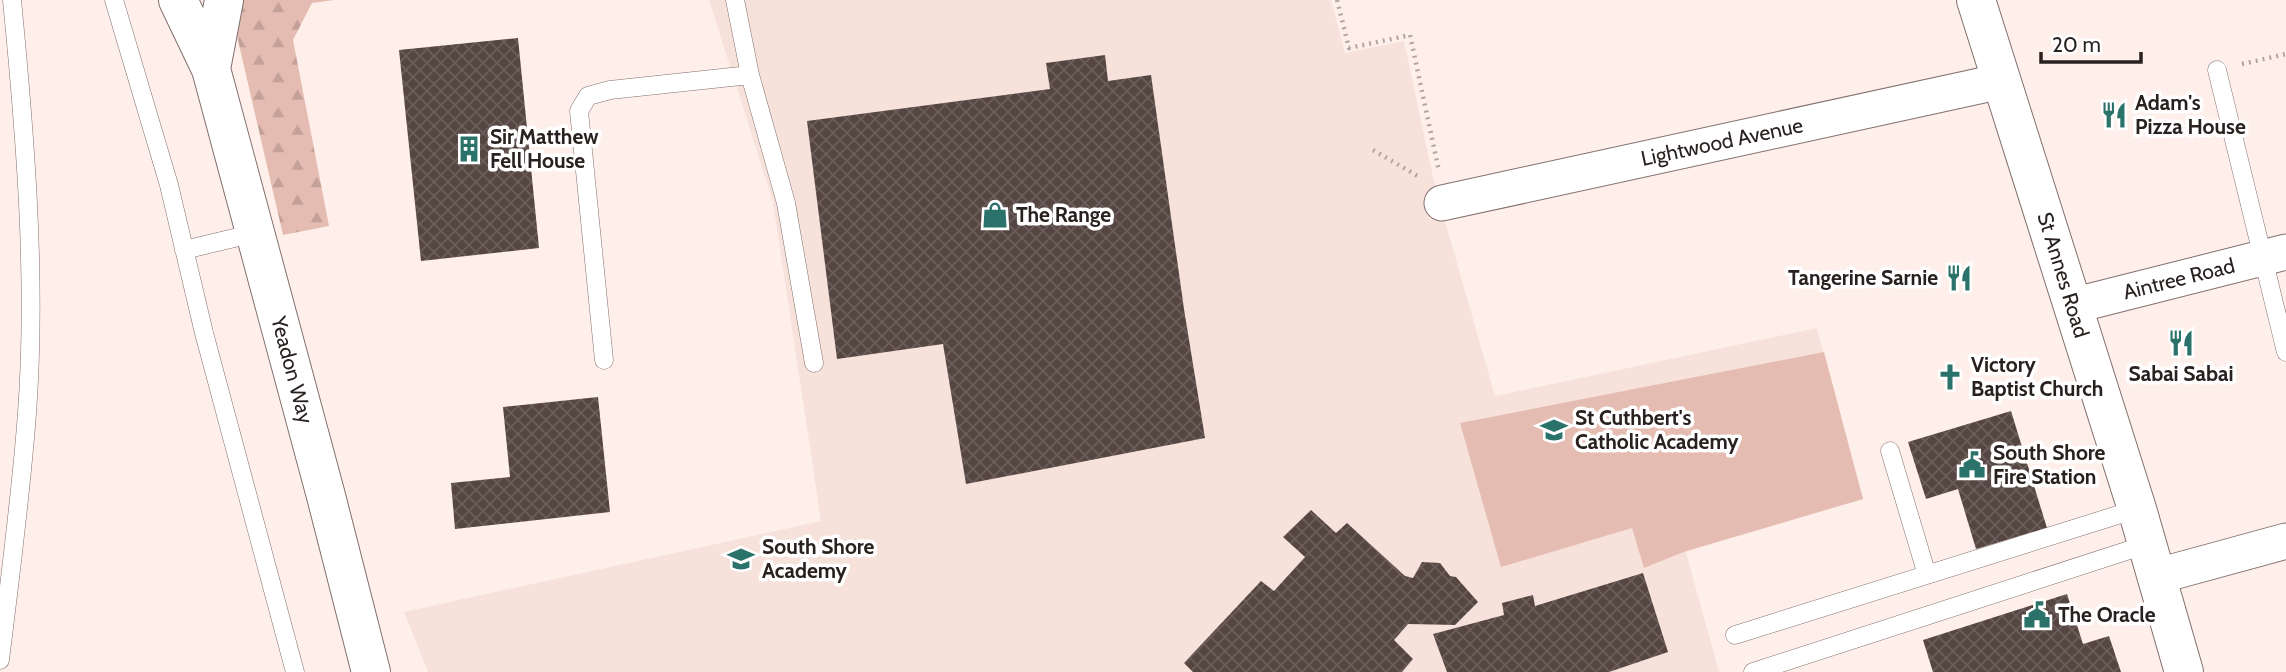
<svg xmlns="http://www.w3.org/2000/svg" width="2286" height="672" viewBox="0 0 2286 672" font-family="Cabin,sans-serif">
<defs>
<pattern id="forest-firs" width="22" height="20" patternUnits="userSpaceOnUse" patternTransform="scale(1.75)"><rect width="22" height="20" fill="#e5bcb1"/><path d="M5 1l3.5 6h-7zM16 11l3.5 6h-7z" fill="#c4a198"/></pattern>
<pattern id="building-cross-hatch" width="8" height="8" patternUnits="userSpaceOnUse" patternTransform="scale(1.75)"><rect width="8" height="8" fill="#564642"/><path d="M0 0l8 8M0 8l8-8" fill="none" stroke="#6b5e5a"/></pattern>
</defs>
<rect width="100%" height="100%" fill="#ffefeb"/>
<path fill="#f7e1db" d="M 709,0 L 1331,0 L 1345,53 L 1404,41 L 1435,186 L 1495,396 L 1817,328 L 1863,499 L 1686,552 L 1719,672 L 428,672 L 404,612 L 821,521 L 773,202 Z"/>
<path fill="#e5bcb1" d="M 1824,352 L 1863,499 L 1686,551 L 1644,568 L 1632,528 L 1501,567 L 1460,423 Z"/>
<path fill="url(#forest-firs)" d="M 240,0 L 334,0 L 312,3 L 293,40 L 329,226 L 283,235 L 234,23 Z"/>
<path fill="url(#building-cross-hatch)" d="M 518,38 L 539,248 L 421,261 L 399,50 Z
M 1105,55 L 1108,81 L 1151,75 L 1184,309 L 1205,438 L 966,484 L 943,344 L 837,359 L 807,121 L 1050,89 L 1046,63 Z
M 598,397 L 610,512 L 455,529 L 451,483 L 510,477 L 503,407 Z
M 2011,411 L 2047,528 L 1976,549 L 1958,489 L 1926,499 L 1908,442 Z
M 1311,510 L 1336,533 L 1347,523 L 1405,576 L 1413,578 L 1422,562 L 1440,563 L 1450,576 L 1456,577 L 1478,602 L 1455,625 L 1408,624 L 1394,640 L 1413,659 L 1402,672 L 1193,672 L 1184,663 L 1261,581 L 1274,591 L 1305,557 L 1283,537 Z
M 1643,573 L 1668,652 L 1609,672 L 1447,672 L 1433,634 L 1504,615 L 1502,603 L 1533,595 L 1535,606 Z
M 2067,594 L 2083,644 L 2109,636 L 2121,672 L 1933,672 L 1923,640 Z"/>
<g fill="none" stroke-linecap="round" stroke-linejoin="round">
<g stroke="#81706c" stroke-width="19">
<path id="lane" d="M 114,0 L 169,185 L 204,333 L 295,672
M 735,0 L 750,75 L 786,203 L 814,363
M 2217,70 L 2286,352
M 184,250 L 255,233
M 604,360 L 579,111 L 588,96 L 610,90 L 750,75
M 1890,451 L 1927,575
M 1735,635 L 2137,509
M 0,660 C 10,578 21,495 27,413 C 37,279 25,133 12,0
M 1753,672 L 2148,544"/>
</g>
<g stroke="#81706c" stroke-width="37">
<path id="street" d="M 1442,203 L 2002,81
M 2072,306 L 2286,252
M 2158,576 L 2286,541"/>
</g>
<g stroke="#81706c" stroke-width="40">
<path id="secondary" d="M 178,0 L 211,69 L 326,496 L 371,672
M 1976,0 L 2137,509 L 2184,672
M 211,69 L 224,0"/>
</g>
<path stroke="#b3a6a2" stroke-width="4.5" stroke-dasharray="2 5" stroke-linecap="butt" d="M 1337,0 L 1349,48 L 1410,35 L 1439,171
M 2242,64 L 2286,54
M 1373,150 L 1421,178"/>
<use href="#lane" stroke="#fff" stroke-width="18"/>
<use href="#street" stroke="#fff" stroke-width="35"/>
<use href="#secondary" stroke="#fff" stroke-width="38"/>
</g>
<defs>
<g id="restaurant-bare" transform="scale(2.1)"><path d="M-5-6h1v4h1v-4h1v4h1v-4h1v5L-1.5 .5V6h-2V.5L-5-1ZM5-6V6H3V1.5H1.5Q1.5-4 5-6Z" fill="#2b726b" stroke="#fff" stroke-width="2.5" paint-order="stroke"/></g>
<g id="building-bare" transform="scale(2.1)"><path d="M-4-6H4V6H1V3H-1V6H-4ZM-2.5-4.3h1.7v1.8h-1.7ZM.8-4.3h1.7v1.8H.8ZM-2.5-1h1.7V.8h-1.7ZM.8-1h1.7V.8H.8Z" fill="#2b726b" stroke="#fff" stroke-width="2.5" paint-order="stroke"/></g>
<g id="shop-bare" transform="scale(2.1)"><path d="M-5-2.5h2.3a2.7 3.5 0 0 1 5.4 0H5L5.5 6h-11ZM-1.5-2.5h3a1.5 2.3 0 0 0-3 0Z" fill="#2b726b" stroke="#fff" stroke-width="2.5" paint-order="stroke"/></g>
<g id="church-bare" transform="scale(2.1)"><path d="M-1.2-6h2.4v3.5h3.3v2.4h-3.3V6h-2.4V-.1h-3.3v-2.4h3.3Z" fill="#2b726b" stroke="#fff" stroke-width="2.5" paint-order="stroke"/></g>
<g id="school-bare" transform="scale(2.1)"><path d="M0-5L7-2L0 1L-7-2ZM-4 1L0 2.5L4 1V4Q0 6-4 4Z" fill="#2b726b" stroke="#fff" stroke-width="2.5" paint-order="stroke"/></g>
<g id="civic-bare" transform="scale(2.1)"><path d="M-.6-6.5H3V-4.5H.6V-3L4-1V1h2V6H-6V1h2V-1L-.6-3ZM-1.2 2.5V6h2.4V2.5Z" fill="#2b726b" stroke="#fff" stroke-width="2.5" paint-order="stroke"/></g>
</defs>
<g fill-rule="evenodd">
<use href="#restaurant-bare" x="2114" y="115"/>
<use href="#building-bare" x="469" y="149"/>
<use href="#shop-bare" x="995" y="215"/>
<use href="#restaurant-bare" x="1959" y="278"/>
<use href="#restaurant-bare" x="2181" y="343"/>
<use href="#church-bare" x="1950" y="377"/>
<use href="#school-bare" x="1554" y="430"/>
<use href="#civic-bare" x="1972" y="465"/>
<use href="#school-bare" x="741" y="559"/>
<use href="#civic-bare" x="2037" y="615"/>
</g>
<g text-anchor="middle" stroke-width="7" stroke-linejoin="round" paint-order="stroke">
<g font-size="21" font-weight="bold" fill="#28211f" stroke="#fff" text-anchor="start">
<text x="2135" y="110">Adam's<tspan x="2135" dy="24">Pizza House</tspan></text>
<text x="490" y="144">Sir Matthew<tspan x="490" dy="24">Fell House</tspan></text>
<text x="1016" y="222">The Range</text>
<text x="1938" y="285" text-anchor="end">Tangerine Sarnie</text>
<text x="1971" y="372">Victory<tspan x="1971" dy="24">Baptist Church</tspan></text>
<text x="2181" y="381" text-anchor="middle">Sabai Sabai</text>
<text x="1575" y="425">St Cuthbert's<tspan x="1575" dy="24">Catholic Academy</tspan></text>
<text x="1993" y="460">South Shore<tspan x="1993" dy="24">Fire Station</tspan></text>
<text x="762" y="554">South Shore<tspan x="762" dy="24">Academy</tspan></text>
<text x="2058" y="622">The Oracle</text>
</g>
<g font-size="21" fill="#28211f" stroke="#fff">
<text transform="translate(1722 142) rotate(-12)" y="7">Lightwood Avenue</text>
<text transform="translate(2063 275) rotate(73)" y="7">St Annes Road</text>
<text transform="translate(2179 279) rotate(-14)" y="7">Aintree Road</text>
<text transform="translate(292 370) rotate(75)" y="7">Yeadon Way</text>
</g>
</g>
<path d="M2041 52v10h100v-10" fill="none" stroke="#28211f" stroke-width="3.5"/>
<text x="2052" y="52" font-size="21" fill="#28211f" stroke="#ffffff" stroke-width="5" paint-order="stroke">20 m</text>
</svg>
